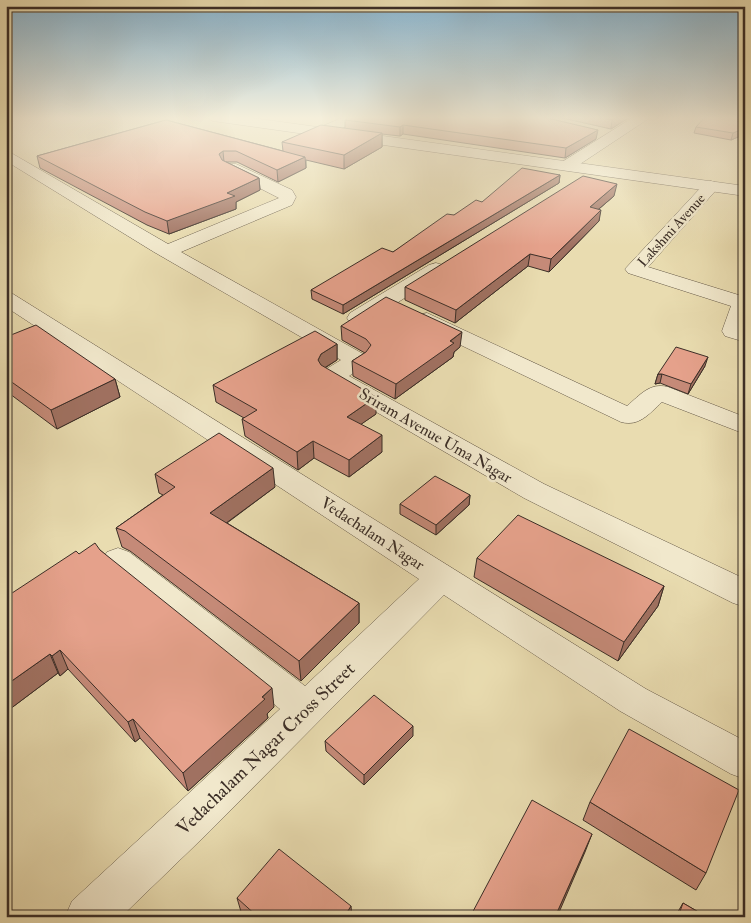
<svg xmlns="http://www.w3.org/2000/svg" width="751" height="923" viewBox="0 0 751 923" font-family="'IM FELL Double Pica',serif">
<rect width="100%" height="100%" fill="#e9dcb0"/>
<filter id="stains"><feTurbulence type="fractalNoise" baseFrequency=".004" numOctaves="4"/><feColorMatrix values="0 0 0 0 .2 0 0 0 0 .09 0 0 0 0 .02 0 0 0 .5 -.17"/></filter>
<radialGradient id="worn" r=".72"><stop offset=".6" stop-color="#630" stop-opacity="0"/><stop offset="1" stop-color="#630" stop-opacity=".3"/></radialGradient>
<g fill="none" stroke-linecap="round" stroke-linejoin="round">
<g stroke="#665a49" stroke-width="1">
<path id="minor" d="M 344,117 L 363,117 L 361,120 L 326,135 L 316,135 L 314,132 L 316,129 Z
M 634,117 L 651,117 L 574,168 L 562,168 L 560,165 L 562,162 Z
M 6,150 L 168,244 L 279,198 L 224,170 L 222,167 L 224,164 L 236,164 L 292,190 L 296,197 L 292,205 L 181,252 L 365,355 L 369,360 L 365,365 L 349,376 L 544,484 L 745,579 L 745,607 L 733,603 L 524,498 L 323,381 L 320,376 L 323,371 L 341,360 L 154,252 L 6,161 Z
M 711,181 L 717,183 L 719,186 L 717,189 L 648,267 L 745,297 L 745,342 L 725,336 L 722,331 L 731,306 L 628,273 L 625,269 L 705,183 Z
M 436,263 L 443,265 L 446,269 L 443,273 L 366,323 L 358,325 L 350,323 L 347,318 L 350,313 L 429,265 Z
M 6,292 L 13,294 L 646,689 L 745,741 L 745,779 L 731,774 L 620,711 L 444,595 L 210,831 L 121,917 L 65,917 L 72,901 L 280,709 L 107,568 L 102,560 L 107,552 L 118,548 L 129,552 L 305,686 L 419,579 L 6,307 Z
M 427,313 L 627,406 C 640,395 650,382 668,387 L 745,417 L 745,434 L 662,402 C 649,414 639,427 621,422 L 419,325 L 416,320 L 419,315 Z"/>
</g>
<g stroke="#665a49" stroke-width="1">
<path id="tertiary" d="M 206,117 L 245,117 L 745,186 L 745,196 L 213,121 Z"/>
</g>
<use href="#minor" fill="#f1e8cc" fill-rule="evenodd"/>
<use href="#tertiary" fill="#f1e8cc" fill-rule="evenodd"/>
</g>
<path fill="#c58a78" stroke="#3b2e27" d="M 558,117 L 630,117 L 611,129 Z
M 745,117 L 745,134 L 731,140 L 694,133 L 696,127 Z
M 166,120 L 283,151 L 282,142 L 345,128 L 345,120 L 596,139 L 565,158 L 403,134 L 400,136 L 382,134 L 382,147 L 344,169 L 306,160 L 306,168 L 278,182 L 237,162 L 226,162 L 259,178 L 260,190 L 236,202 L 236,209 L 169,234 L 147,225 L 40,168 L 37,156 Z
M 560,175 L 559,183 L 343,314 L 312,299 L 311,290 L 393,252 L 454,215 L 482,202 Z
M 614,196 L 599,209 L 599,221 L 549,272 L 528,266 L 455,323 L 405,300 L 405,287 Z
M 341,326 L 460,347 L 454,352 L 453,357 L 395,399 L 353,376 L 352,361 L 365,353 L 342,340 Z
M 6,337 L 115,379 L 120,397 L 57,429 L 6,391 Z
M 337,344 L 337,360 L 325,368 L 376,414 L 361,424 L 382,452 L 349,477 L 314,458 L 298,470 L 245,436 L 242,419 L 244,418 L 216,402 L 213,385 Z
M 705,366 L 688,394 L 660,383 L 655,384 L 658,374 Z
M 155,474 L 275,487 L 227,523 L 359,603 L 359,623 L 301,681 L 130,551 L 122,547 L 116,528 L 163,495 L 159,493 Z
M 470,495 L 469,505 L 436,535 L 400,514 L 400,504 Z
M 100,550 L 274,707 L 267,714 L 268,718 L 188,791 L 140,738 L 135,742 L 68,669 L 60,676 L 58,673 L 6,712 L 6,597 Z
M 477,558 L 664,586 L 658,606 L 618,661 L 474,577 Z
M 413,736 L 364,785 L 326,751 L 325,741 Z
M 590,802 L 706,873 L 696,890 L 583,820 Z
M 237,898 L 352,917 L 243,917 L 242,915 Z
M 683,903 L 707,917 L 675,917 Z"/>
<path fill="#a07161" stroke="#3b2e27" d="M 617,117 L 630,117 L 611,129 L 612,120 Z
M 403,125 L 403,134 L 400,136 L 400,127 Z
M 745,128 L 745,134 L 731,140 L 733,133 Z
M 598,130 L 596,139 L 565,158 L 566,148 Z
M 382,133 L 382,147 L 344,169 L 344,155 Z
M 223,151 L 224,162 L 220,166 L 219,154 Z
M 305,157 L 306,168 L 278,182 L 277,170 Z
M 560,175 L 559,183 L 343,314 L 343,305 Z
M 259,178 L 260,190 L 236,202 L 236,209 L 169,234 L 167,221 Z
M 617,184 L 614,196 L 587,219 L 590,207 Z
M 601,210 L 599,221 L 549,272 L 551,259 Z
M 530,254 L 528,266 L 455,323 L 456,310 Z
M 462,332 L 460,347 L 454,352 L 453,357 L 395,399 L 396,384 Z
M 337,344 L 337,360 L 321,370 L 318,360 L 321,354 Z
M 708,357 L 705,366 L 688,394 L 691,384 Z
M 658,374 L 662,374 L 660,383 L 655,384 Z
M 115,379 L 120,397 L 57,429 L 51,410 Z
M 376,397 L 376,414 L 347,434 L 347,417 Z
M 382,435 L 382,452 L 349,477 L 349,460 Z
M 313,441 L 314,458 L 298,470 L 297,452 Z
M 273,468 L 275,487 L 214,532 L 210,513 Z
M 470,495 L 469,505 L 436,535 L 436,525 Z
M 664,586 L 658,606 L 618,661 L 624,642 Z
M 359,603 L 359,623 L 301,681 L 299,661 Z
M 60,650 L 68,669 L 60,676 L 52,656 Z
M 50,654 L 58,673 L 6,712 L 6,685 Z
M 272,688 L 274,707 L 267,714 L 268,718 L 188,791 L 183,773 Z
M 133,719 L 140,738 L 135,742 L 128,722 Z
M 413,726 L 413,736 L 364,785 L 364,775 Z
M 592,834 L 585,852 L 557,917 L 555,917 Z
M 351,906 L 352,917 L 344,917 Z"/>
<path fill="#e5a18b" stroke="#3b2e27" d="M 351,117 L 543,117 L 598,130 L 566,148 L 403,125 L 400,127 L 345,120 Z
M 599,117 L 617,117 L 612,120 Z
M 705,117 L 745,117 L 745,128 L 733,133 L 696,127 Z
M 166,120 L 305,157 L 277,170 L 236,151 L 223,151 L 219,154 L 222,160 L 259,178 L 227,193 L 235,196 L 167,221 L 145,212 L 37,156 Z
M 321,125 L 382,133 L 344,155 L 282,142 Z
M 522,168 L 560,175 L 343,305 L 311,290 L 382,248 L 393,252 L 447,214 L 454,215 L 476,200 L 482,202 Z
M 583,176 L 617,184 L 590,207 L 601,210 L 551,259 L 530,254 L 456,310 L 405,287 Z
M 386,297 L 462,332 L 450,341 L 454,343 L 396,384 L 352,361 L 366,352 L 371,345 L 366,339 L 341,326 Z
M 36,325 L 115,379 L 51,410 L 6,378 L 6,337 Z
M 315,331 L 337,344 L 321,354 L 318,360 L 321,365 L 376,397 L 347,417 L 382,435 L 349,460 L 313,441 L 297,452 L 242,419 L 257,410 L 213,385 Z
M 676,347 L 708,357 L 691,384 L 662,374 L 658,374 Z
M 219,433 L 273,468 L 210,513 L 359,603 L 299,661 L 125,531 L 116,528 L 175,487 L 155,474 Z
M 435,476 L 470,495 L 436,525 L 400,504 Z
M 518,515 L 664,586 L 624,642 L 477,558 Z
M 95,543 L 100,550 L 272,688 L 262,697 L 265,699 L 183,773 L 133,719 L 128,722 L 60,650 L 52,656 L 50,654 L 6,685 L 6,597 L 76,551 L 79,554 Z
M 374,695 L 413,726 L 364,775 L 325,741 Z
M 629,729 L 739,790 L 706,873 L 590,802 Z
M 532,800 L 592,834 L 555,917 L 470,917 Z
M 279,849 L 351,906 L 344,917 L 258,917 L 237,898 Z
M 683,903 L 707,917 L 678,917 Z"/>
<linearGradient id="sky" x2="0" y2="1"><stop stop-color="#88b6d2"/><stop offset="0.48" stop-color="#f5efdb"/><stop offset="1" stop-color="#f5efdb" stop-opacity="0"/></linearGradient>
<rect width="751" height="246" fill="url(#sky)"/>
<g text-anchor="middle" stroke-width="5" stroke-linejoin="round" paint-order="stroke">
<g font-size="14" fill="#3b2e27" stroke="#f1e8cc">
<text transform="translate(671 230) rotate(-48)" y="5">Lakshmi Avenue</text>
</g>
<g font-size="16" fill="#3b2e27" stroke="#f1e8cc">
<text transform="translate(436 435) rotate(30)" y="6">Sriram Avenue Uma Nagar</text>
<text transform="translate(373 533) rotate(33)" y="6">Vedachalam Nagar</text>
</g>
<g font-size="19" fill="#3b2e27" stroke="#f1e8cc">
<text transform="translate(265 748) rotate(-44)" y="7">Vedachalam Nagar Cross Street</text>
</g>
</g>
<rect width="751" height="923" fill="none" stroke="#e9dcb0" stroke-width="25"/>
<rect x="8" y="8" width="736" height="908" fill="none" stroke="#3b2e27" stroke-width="2.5"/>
<rect x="12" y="12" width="726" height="898" fill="none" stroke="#3b2e27"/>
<rect width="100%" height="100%" filter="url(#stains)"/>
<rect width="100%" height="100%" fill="url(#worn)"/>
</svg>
